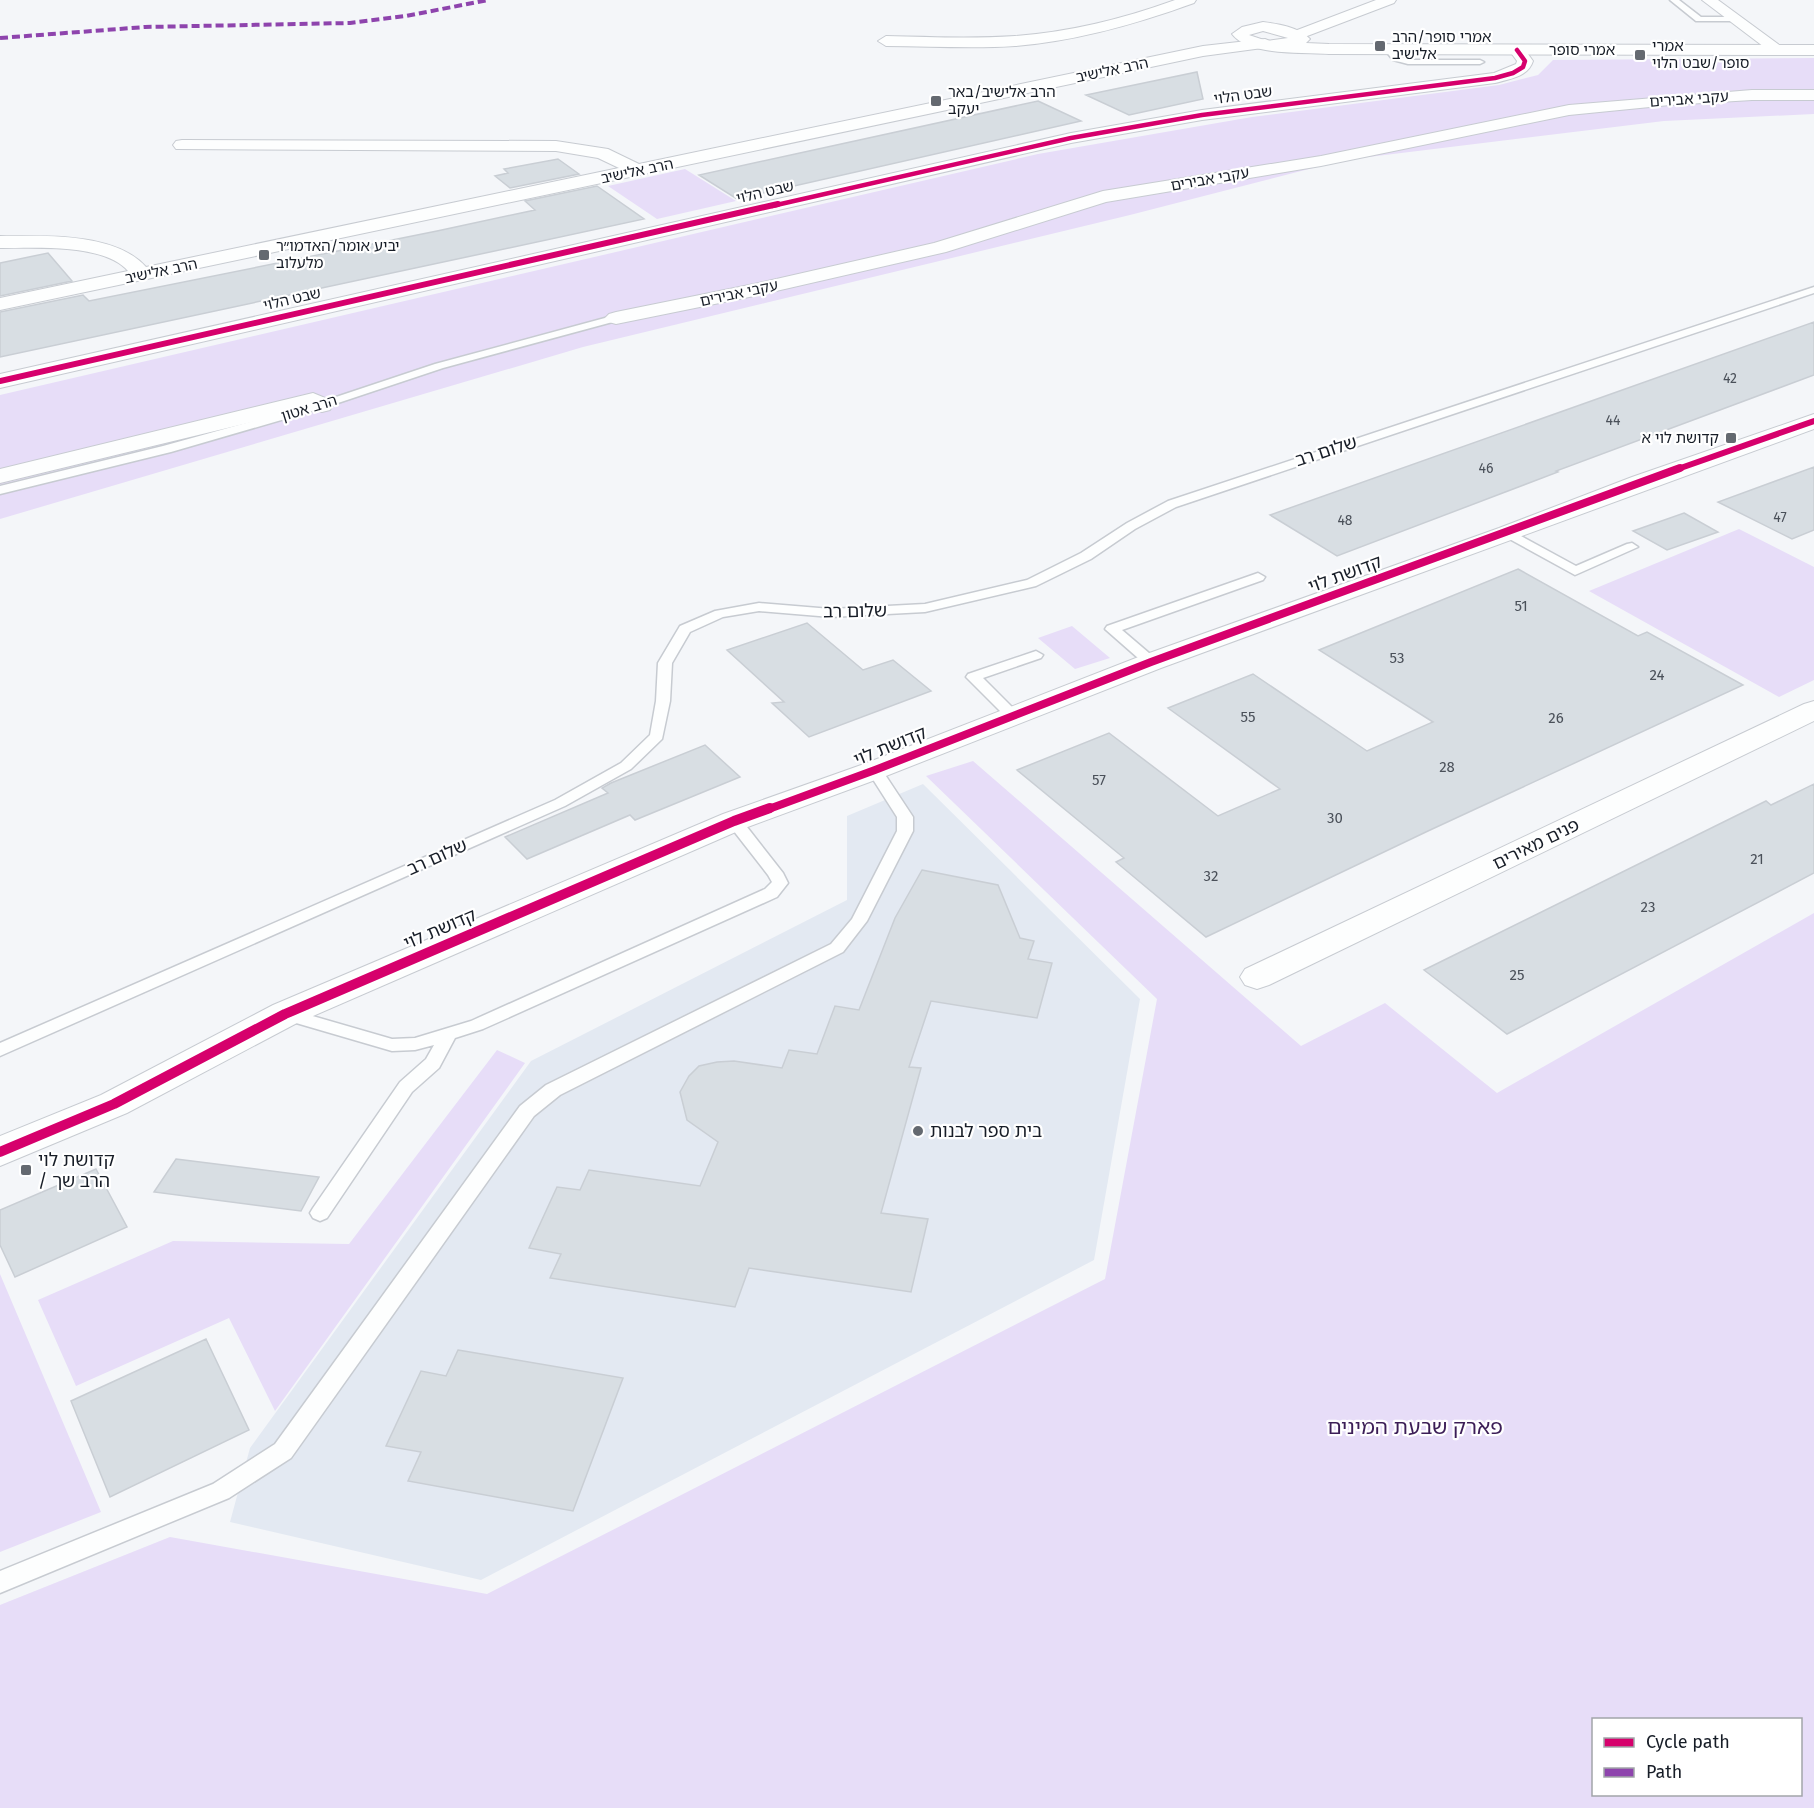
<svg xmlns="http://www.w3.org/2000/svg" width="1814" height="1808" viewBox="0 0 1814 1808" font-family="'Fira Sans','Noto Sans Hebrew',sans-serif">
<rect width="100%" height="100%" fill="#f4f6f9"/>
<path fill="#e3e9f2" d="M 923,784 L 1140,999 L 1094,1260 L 481,1580 L 230,1522 L 250,1448 L 531,1061 L 847,900 L 847,816 Z"/>
<path fill="#e7ddf8" fill-rule="evenodd" d="M 1814,58 L 1814,114 L 1664,121 L 1344,160 L 1130,215 L 583,347 L 0,519 L 0,395 L 1038,154 L 1252,117 L 1499,85 L 1538,75 L 1553,60 Z
M 685,169 L 736,201 L 657,219 L 608,186 Z
M 1739,529 L 1814,567 L 1814,680 L 1779,697 L 1589,591 Z
M 1072,626 L 1110,658 L 1075,669 L 1038,638 Z
M 973,761 L 1301,1046 L 1385,1003 L 1497,1093 L 1814,913 L 1814,1808 L 0,1808 L 0,1605 L 170,1537 L 487,1594 L 1105,1279 L 1157,999 L 926,776 ZM 1594,1720 L 1800,1720 L 1800,1794 L 1594,1794 Z
M 497,1050 L 525,1063 L 275,1411 L 229,1318 L 76,1386 L 38,1300 L 173,1241 L 349,1244 Z
M 0,1274 L 101,1512 L 0,1552 Z"/>
<path fill="#d8dee3" stroke="#c9ced4" stroke-width="1.5" d="M 1197,72 L 1203,99 L 1129,115 L 1086,95 Z
M 1038,101 L 1081,121 L 737,199 L 699,175 Z
M 558,159 L 579,174 L 510,188 L 495,176 L 508,173 L 504,169 Z
M 597,186 L 644,219 L 0,357 L 0,312 L 83,295 L 89,301 L 437,231 L 535,210 L 525,201 Z
M 48,253 L 72,281 L 0,296 L 0,263 Z
M 1814,322 L 1814,375 L 1556,471 L 1558,472 L 1337,556 L 1270,515 Z
M 1814,467 L 1814,530 L 1792,539 L 1718,502 Z
M 1684,513 L 1718,532 L 1667,550 L 1633,531 Z
M 1518,569 L 1638,636 L 1647,632 L 1743,685 L 1428,831 L 1206,937 L 1116,862 L 1124,858 L 1017,770 L 1109,733 L 1218,816 L 1280,789 L 1168,708 L 1253,674 L 1367,751 L 1433,722 L 1319,650 Z
M 807,623 L 863,670 L 893,660 L 931,691 L 809,737 L 772,703 L 784,702 L 727,650 Z
M 705,745 L 740,777 L 635,820 L 630,815 L 527,859 L 505,837 L 608,793 L 602,788 L 611,783 Z
M 1814,784 L 1814,873 L 1507,1034 L 1424,970 L 1766,801 L 1771,805 Z
M 922,870 L 998,885 L 1020,938 L 1034,941 L 1028,959 L 1052,963 L 1037,1018 L 931,1001 L 909,1067 L 921,1068 L 881,1213 L 928,1219 L 911,1292 L 749,1268 L 735,1307 L 550,1278 L 561,1254 L 529,1248 L 557,1187 L 580,1190 L 589,1170 L 700,1186 L 718,1142 L 687,1120 L 680,1092 L 689,1076 L 699,1066 L 717,1062 L 734,1061 L 782,1068 L 789,1050 L 817,1054 L 835,1006 L 859,1010 L 895,918 Z
M 176,1159 L 319,1177 L 301,1211 L 154,1192 Z
M 96,1169 L 127,1227 L 15,1277 L 0,1245 L 0,1210 Z
M 206,1339 L 249,1430 L 110,1497 L 71,1401 Z
M 458,1350 L 623,1378 L 573,1511 L 408,1481 L 421,1452 L 386,1446 L 421,1371 L 446,1376 Z"/>
<g fill="none" stroke-linecap="round" stroke-linejoin="round">
<g stroke="#c7cbd1" stroke-width="3">
<path id="service" d="M 1670,0 L 1679,0 L 1701,17 L 1735,17 L 1739,19 L 1735,21 L 1696,21 Z
M 1386,48 L 1392,48 L 1399,56 L 1409,60 L 1480,60 L 1484,62 L 1480,64 L 1408,64 L 1393,60 L 1385,50 Z
M 1814,287 L 1814,293 L 1176,507 L 1135,529 L 1091,559 L 1036,586 L 925,612 L 831,617 L 759,611 L 723,617 L 690,632 L 672,663 L 670,701 L 662,739 L 631,769 L 565,806 L 0,1056 L 0,1043 L 555,800 L 621,763 L 650,735 L 656,701 L 658,663 L 680,626 L 715,611 L 759,603 L 831,609 L 925,604 L 1027,580 L 1081,553 L 1127,523 L 1168,501 Z
M 616,315 L 620,316 L 620,320 L 443,368 L 326,407 L 171,452 L 0,494 L 0,486 L 163,446 L 318,403 L 435,364 Z
M 1508,529 L 1576,566 L 1627,544 L 1632,543 L 1638,547 L 1575,575 L 1504,536 L 1502,533 Z
M 1258,573 L 1265,577 L 1263,580 L 1122,630 L 1156,659 L 1158,662 L 1156,665 L 1146,665 L 1105,629 L 1107,626 Z
M 1036,651 L 1043,655 L 1041,658 L 983,678 L 1017,712 L 1019,715 L 1017,718 L 1007,718 L 966,677 L 968,674 Z
M 875,765 L 880,767 L 913,817 L 913,831 L 867,921 L 843,952 L 560,1095 L 534,1116 L 291,1458 L 229,1498 L 0,1593 L 0,1571 L 213,1484 L 275,1444 L 520,1106 L 546,1085 L 831,944 L 852,919 L 897,831 L 897,817 L 867,770 Z
M 734,816 L 740,818 L 783,873 L 788,883 L 777,897 L 483,1029 L 455,1038 L 439,1068 L 412,1092 L 327,1218 L 320,1221 L 313,1218 L 310,1213 L 313,1208 L 400,1082 L 426,1059 L 434,1045 L 415,1050 L 392,1051 L 279,1018 L 276,1014 L 279,1010 L 285,1008 L 392,1039 L 415,1038 L 471,1021 L 765,889 L 772,882 L 768,875 L 726,821 Z"/>
</g>
<g stroke="#c7cbd1" stroke-width="2">
<path id="minor" d="M 1175,0 L 1196,0 L 1194,3 C 1136,24 1077,41 1015,46 C 972,49 929,46 886,46 L 878,41 L 886,36 C 929,37 972,39 1015,36 C 1070,32 1123,19 1175,0 Z
M 1376,0 L 1396,0 L 1394,3 L 1302,38 L 1292,38 L 1289,35 L 1292,32 Z
M 1702,0 L 1718,0 L 1786,50 L 1784,53 L 1772,53 Z
M 1265,39 L 1270,41 L 1273,44 L 1270,47 L 1203,56 L 0,310 L 0,298 L 128,271 C 104,243 34,248 0,248 L 0,236 C 43,236 115,232 146,267 L 619,168 L 598,158 L 556,151 L 176,149 L 173,145 L 176,141 L 182,140 L 556,141 L 608,149 L 639,164 L 1203,46 Z
M 1517,45 L 1523,47 L 1533,61 C 1528,77 1510,79 1495,83 L 1202,120 L 1071,143 L 0,388 L 0,374 L 1071,133 L 1202,110 L 1494,73 L 1516,64 L 1517,61 L 1509,50 Z
M 1752,90 L 1814,90 L 1814,100 L 1752,100 L 1670,105 L 1569,115 L 1321,166 L 1106,202 L 946,252 L 759,295 L 616,324 L 609,322 L 605,318 L 609,314 L 616,312 L 759,283 L 934,243 L 1103,191 L 1321,156 L 1569,105 Z
M 313,393 L 330,400 L 333,405 L 330,410 L 322,412 L 310,408 L 0,483 L 0,469 Z
M 1814,701 L 1814,721 L 1269,985 L 1257,989 L 1245,985 L 1240,977 L 1245,969 L 1804,704 Z"/>
</g>
<g stroke="#c7cbd1" stroke-width="2">
<path id="tertiary" d="M 1263,22 C 1278,24 1299,27 1310,39 L 1306,43 L 1329,44 L 1814,45 L 1814,55 L 1329,54 C 1303,52 1248,56 1232,34 L 1242,27 ZM 1263,31 L 1288,38 L 1267,41 L 1249,35 Z
M 1814,414 L 1814,429 L 1161,668 L 886,776 L 745,828 L 297,1023 L 127,1113 L 0,1166 L 0,1136 L 101,1095 L 273,1005 L 723,814 L 864,764 L 1141,656 L 1499,528 L 1632,477 Z"/>
</g>
<use href="#service" fill="#fdfefe" fill-rule="evenodd"/>
<use href="#minor" fill="#fdfefe" fill-rule="evenodd"/>
<use href="#tertiary" fill="#fdfefe" fill-rule="evenodd"/>
<path stroke="#8e44ad" stroke-width="4" stroke-dasharray="8 4" stroke-linecap="butt" d="M 0,38 L 145,27 L 350,23 L 406,16 L 488,0"/>
<g stroke="#fff" stroke-width="7">
<path id="cycleway-far3" d="M 772,206 L 1071,138 L 1202,115 L 1495,78 L 1513,73 L 1523,67 L 1525,61 L 1517,50"/>
</g>
<g stroke="#fff" stroke-width="8">
<path id="cycleway-far2" d="M 0,381 L 778,204
M 1675,470 L 1814,421"/>
</g>
<g stroke="#fff" stroke-width="10">
<path id="cycleway-far1" d="M 766,810 L 875,770 L 1151,662 L 1680,468"/>
</g>
<g stroke="#fff" stroke-width="14">
<path id="cycleway" d="M 0,1152 L 114,1104 L 285,1014 L 734,821 L 770,808"/>
</g>
<use href="#cycleway-far3" stroke="#d6006c" stroke-width="4.5"/>
<use href="#cycleway-far2" stroke="#d6006c" stroke-width="6"/>
<use href="#cycleway-far1" stroke="#d6006c" stroke-width="8"/>
<use href="#cycleway" stroke="#d6006c" stroke-width="10"/>
</g>
<g fill="#646970" stroke="#fff" stroke-width="2">
<rect x="1374" y="40" width="12" height="12" rx="3"/>
<rect x="1634" y="49" width="12" height="12" rx="3"/>
<rect x="930" y="95" width="12" height="12" rx="3"/>
<rect x="258" y="249" width="12" height="12" rx="3"/>
<rect x="1725" y="432" width="12" height="12" rx="3"/>
<circle cx="918" cy="1131" r="6"/>
<rect x="20" y="1164" width="12" height="12" rx="3"/>
</g>
<g text-anchor="middle" stroke-width="4.5" stroke-linejoin="round" paint-order="stroke">
<g font-size="14" fill="#4a5059">
<text x="1730" y="383">42</text>
<text x="1613" y="425">44</text>
<text x="1486" y="473">46</text>
<text x="1780" y="522">47</text>
<text x="1345" y="525">48</text>
</g>
<g font-size="15" fill="#171d27" stroke="#fff" text-anchor="start">
<text x="1392" y="42">אמרי סופר/הרב<tspan x="1392" dy="17">אלישיב</tspan></text>
<text x="1652" y="51">אמרי<tspan x="1652" dy="17">סופר/שבט הלוי</tspan></text>
<text x="948" y="97">הרב אלישיב/באר<tspan x="948" dy="17">יעקב</tspan></text>
<text x="276" y="251">יביע אומר/האדמו״ר<tspan x="276" dy="17">מלעלוב</tspan></text>
<text x="1719" y="443" text-anchor="end">קדושת לוי א</text>
</g>
<g font-size="15" fill="#171d27" stroke="#fff">
<text x="1582" y="55">אמרי סופר</text>
<text transform="translate(1112 70) rotate(-12)" y="5">הרב אלישיב</text>
<text transform="translate(1243 95) rotate(-8)" y="5">שבט הלוי</text>
<text transform="translate(1689 99) rotate(-4)" y="5">עקבי אבירים</text>
<text transform="translate(637 171) rotate(-12)" y="5">הרב אלישיב</text>
<text transform="translate(1210 179) rotate(-10)" y="5">עקבי אבירים</text>
<text transform="translate(765 192) rotate(-13)" y="5">שבט הלוי</text>
<text transform="translate(161 271) rotate(-12)" y="5">הרב אלישיב</text>
<text transform="translate(739 293) rotate(-12)" y="5">עקבי אבירים</text>
<text transform="translate(292 299) rotate(-13)" y="5">שבט הלוי</text>
<text transform="translate(309 408) rotate(-17)" y="5">הרב אטון</text>
</g>
<g font-size="15" fill="#4a5059">
<text x="1521" y="611">51</text>
<text x="1397" y="663">53</text>
<text x="1657" y="680">24</text>
<text x="1248" y="722">55</text>
<text x="1556" y="723">26</text>
<text x="1447" y="772">28</text>
<text x="1099" y="785">57</text>
<text x="1335" y="823">30</text>
<text x="1757" y="864">21</text>
<text x="1211" y="881">32</text>
<text x="1648" y="912">23</text>
<text x="1517" y="980">25</text>
</g>
<g font-size="18" fill="#171d27" stroke="#fff">
<text transform="translate(1326 451) rotate(-18)" y="6">שלום רב</text>
<text transform="translate(1345 574) rotate(-20)" y="6">קדושת לוי</text>
<text transform="translate(855 611) rotate(-1)" y="6">שלום רב</text>
<text transform="translate(890 746) rotate(-22)" y="6">קדושת לוי</text>
<text transform="translate(1536 844) rotate(-26)" y="6">פנים מאירים</text>
<text transform="translate(437 857) rotate(-24)" y="6">שלום רב</text>
<text transform="translate(440 929) rotate(-23)" y="6">קדושת לוי</text>
</g>
<g font-size="18" fill="#171d27" stroke="#fff" text-anchor="start">
<text x="930" y="1137">בית ספר לבנות</text>
<text x="38" y="1166">קדושת לוי<tspan x="38" dy="21">/ הרב שך</tspan></text>
</g>
<g font-size="21" fill="#3c1e57" stroke="#fff">
<text x="1415" y="1434">פארק שבעת המינים</text>
</g>
</g>
<rect x="1592" y="1718" width="210" height="78" fill="#ffffff" stroke="#a2a5a9" stroke-width="1.5"/>
<rect x="1604" y="1738" width="30" height="9" fill="#d6006c" stroke="#a2a5a9" stroke-width="1.5"/>
<text x="1646" y="1748" font-size="18" fill="#171d27">Cycle path</text>
<rect x="1604" y="1768" width="30" height="9" fill="#8e44ad" stroke="#a2a5a9" stroke-width="1.5"/>
<text x="1646" y="1778" font-size="18" fill="#171d27">Path</text>
</svg>
